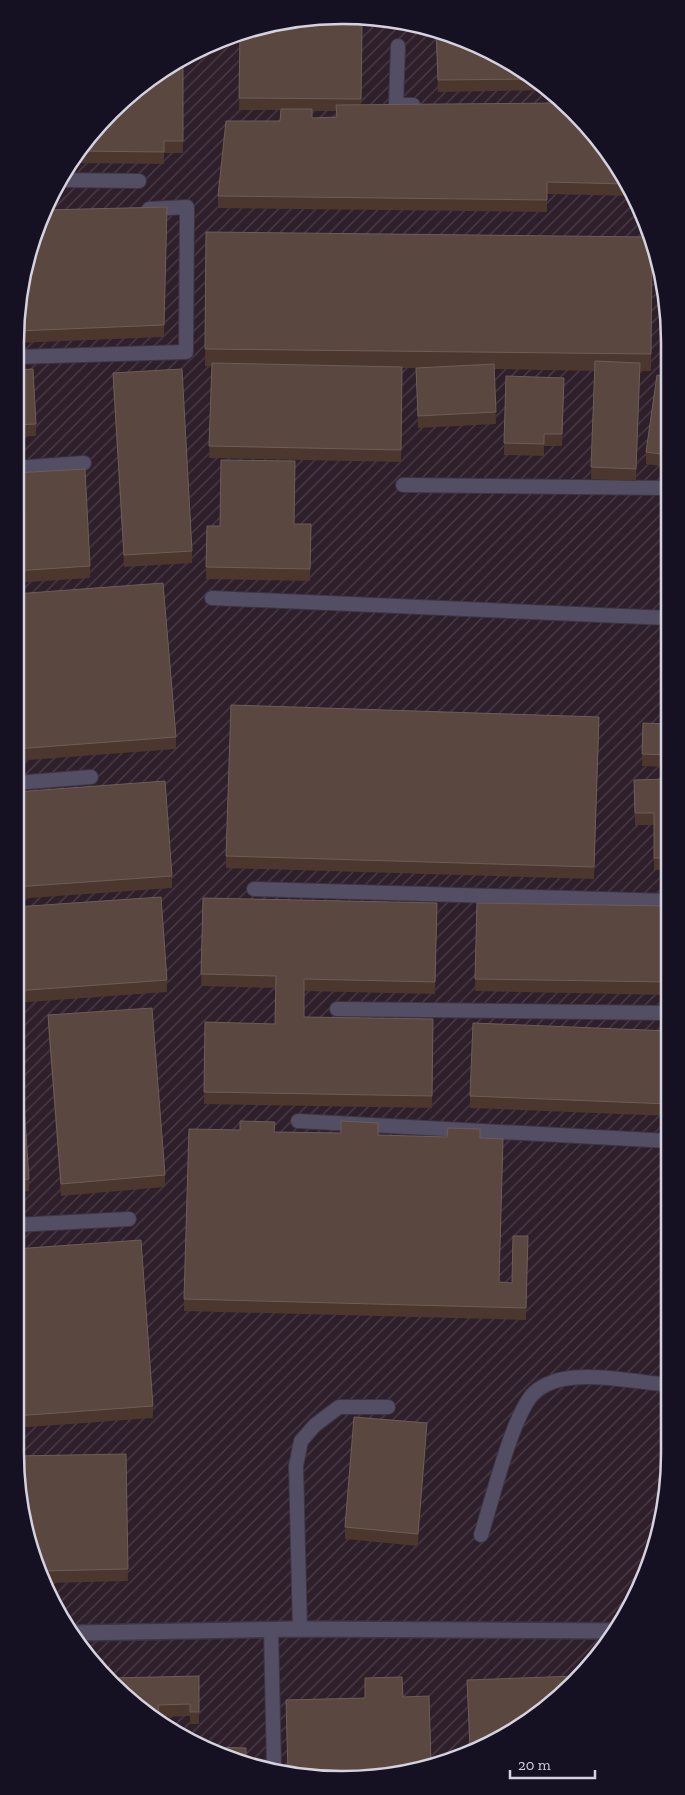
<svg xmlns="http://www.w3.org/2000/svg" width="685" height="1795" viewBox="0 0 685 1795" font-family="'Zilla Slab',serif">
<defs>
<pattern id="industrial-furrows" width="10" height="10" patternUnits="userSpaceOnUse" patternTransform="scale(1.25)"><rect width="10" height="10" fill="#2e1f2b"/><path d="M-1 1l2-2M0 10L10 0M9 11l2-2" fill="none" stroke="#4b3f49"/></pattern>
</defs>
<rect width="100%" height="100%" fill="#201a2d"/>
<path fill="url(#industrial-furrows)" d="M 364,16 L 428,26 L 524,70 L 589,126 L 636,198 L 667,299 L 670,1452 L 659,1538 L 602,1652 L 524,1725 L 407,1774 L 299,1777 L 179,1736 L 96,1668 L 32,1558 L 15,1452 L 15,343 L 26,257 L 49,197 L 83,143 L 179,59 L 238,32 L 300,18 Z"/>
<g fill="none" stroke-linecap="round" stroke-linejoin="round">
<g stroke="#3b3645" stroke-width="16">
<path id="lane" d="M 398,46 L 396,105 L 413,105
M 60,180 L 139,181
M 15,357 L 186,352 L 187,207 L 149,209
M 15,468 L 84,463
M 403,485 L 668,488
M 212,598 L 668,618
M 15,783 L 91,777
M 254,889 L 669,901
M 337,1009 L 669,1013
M 298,1121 L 669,1141
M 15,1225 L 129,1219
M 481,1535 C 492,1501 511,1420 532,1395 C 539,1387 552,1381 563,1379 C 597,1373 636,1382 670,1385
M 271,1629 L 274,1768
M 300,1629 L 296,1466 L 301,1441 L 315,1425 L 339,1407 L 388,1407"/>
</g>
<g stroke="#3b3645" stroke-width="18">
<path id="street" d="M 76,1633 L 300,1629 L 613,1631"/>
</g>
<use href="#lane" stroke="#544e64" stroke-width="14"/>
<use href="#street" stroke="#544e64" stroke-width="15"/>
</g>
<path fill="#4b372d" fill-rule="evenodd" d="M 362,25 L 361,105 L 589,126 L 635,196 L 547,194 L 547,212 L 218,208 L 218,196 L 280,121 L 281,110 L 239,110 L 240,32 ZM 312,111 L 336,111 L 336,117 L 312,118 Z
M 436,30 L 524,70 L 548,90 L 438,92 Z
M 183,57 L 183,153 L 164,153 L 164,164 L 70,163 L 83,143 Z
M 167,207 L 164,337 L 15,343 L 26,257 Z
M 206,232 L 652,250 L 651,371 L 640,371 L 636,481 L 591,479 L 595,371 L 494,369 L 496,424 L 418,428 L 416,368 L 402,368 L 401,462 L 209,458 L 212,366 L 205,366 Z
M 667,299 L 667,372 L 661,372 L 661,360 Z
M 15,370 L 36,424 L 36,436 L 15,437 Z
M 113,373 L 192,551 L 192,563 L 124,567 L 113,385 Z
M 667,377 L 668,467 L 646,464 L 646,452 Z
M 564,390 L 562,446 L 544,446 L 544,456 L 504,455 L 504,443 Z
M 15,473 L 90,566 L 90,578 L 15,583 L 15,522 L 16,522 Z
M 294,524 L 311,524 L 310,581 L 206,579 L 207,526 Z
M 15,594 L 176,737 L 176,749 L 15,761 Z
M 643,723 L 668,724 L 668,767 L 642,766 Z
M 599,729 L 594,879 L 226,868 L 226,856 Z
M 668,779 L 669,870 L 654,870 L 654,825 L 635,825 L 634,780 Z
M 15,792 L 172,876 L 172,888 L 15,899 Z
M 203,898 L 437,903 L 435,994 L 304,991 L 304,1017 L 433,1019 L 432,1108 L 204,1104 L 205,1022 L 275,1024 L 276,988 L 201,986 Z
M 477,903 L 669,906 L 669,995 L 475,991 Z
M 15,907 L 167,980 L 167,992 L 15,1003 Z
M 15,1014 L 29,1179 L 29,1191 L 15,1193 Z
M 48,1015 L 165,1175 L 165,1187 L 61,1196 L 48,1027 Z
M 669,1031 L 669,1116 L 470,1108 L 470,1096 Z
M 275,1132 L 480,1138 L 499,1282 L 512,1283 L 528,1236 L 526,1320 L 184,1311 L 184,1299 Z
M 15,1249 L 153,1406 L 153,1418 L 15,1428 Z
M 427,1435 L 418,1546 L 345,1539 L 345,1527 Z
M 126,1454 L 128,1581 L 47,1583 L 32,1558 Z
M 199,1676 L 199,1724 L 190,1724 L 190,1716 L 159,1717 L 159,1719 L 111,1681 Z"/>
<path fill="#342425" d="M 640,363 L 640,375 L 636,481 L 636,469 Z
M 427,1423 L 427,1435 L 418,1546 L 418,1534 Z"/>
<path fill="#5a4740" stroke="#6d5d59" d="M 272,24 L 362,25 L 361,99 L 239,98 L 240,32 Z
M 436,30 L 524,70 L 534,79 L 438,80 Z
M 183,57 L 183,141 L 164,141 L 164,152 L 78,151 L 83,143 L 127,96 L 179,59 Z
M 562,103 L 589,126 L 627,184 L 547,182 L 547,200 L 218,196 L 226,121 L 280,121 L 281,109 L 312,109 L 312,118 L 337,117 L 336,105 Z
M 167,207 L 164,325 L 17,331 L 26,257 L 44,210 Z
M 206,232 L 648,237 L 652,250 L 651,354 L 205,349 Z
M 664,290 L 667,299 L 667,360 L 661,360 Z
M 595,361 L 640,363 L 636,469 L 591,467 Z
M 212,363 L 402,367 L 401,450 L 209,446 Z
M 494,364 L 496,412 L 418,416 L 416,368 Z
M 33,369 L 36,424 L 15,425 L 15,370 Z
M 182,369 L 192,551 L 124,555 L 113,373 Z
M 657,375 L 667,377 L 668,455 L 646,452 Z
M 506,376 L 564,378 L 562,434 L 544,434 L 544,444 L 504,443 Z
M 221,460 L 295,461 L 294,524 L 311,524 L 310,569 L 206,567 L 207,526 L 220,526 Z
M 85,469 L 90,566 L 15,571 L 15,522 L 17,522 L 15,494 L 15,473 Z
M 163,583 L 176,737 L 15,749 L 15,594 Z
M 231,705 L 599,717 L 594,867 L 226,856 Z
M 643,723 L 668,724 L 668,755 L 642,754 Z
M 668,779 L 669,858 L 654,858 L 654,813 L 635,813 L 634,780 Z
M 165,781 L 172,876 L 15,887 L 15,792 Z
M 161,897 L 167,980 L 15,991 L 15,907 Z
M 203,898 L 437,903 L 435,982 L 304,979 L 304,1017 L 433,1019 L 432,1096 L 204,1092 L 205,1022 L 275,1024 L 276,976 L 201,974 Z
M 477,903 L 669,906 L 669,982 L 475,979 Z
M 152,1008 L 165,1175 L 61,1184 L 48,1015 Z
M 18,1013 L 29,1179 L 15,1181 L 15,1014 Z
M 473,1023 L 669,1031 L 669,1104 L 470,1096 Z
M 240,1121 L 275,1122 L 274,1132 L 341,1133 L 341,1121 L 378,1123 L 378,1135 L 447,1137 L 448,1128 L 480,1129 L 480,1138 L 503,1139 L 499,1282 L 512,1283 L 513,1236 L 528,1236 L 526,1308 L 184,1299 L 189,1129 L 240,1130 Z
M 141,1240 L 153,1406 L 15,1416 L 15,1249 Z
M 354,1417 L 427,1423 L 418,1534 L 345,1527 Z
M 126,1454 L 128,1569 L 40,1571 L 32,1558 L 16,1456 Z
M 199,1676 L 199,1712 L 190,1712 L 190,1704 L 158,1705 L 159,1714 L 152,1714 L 111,1681 L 111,1678 Z
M 576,1676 L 524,1725 L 470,1748 L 467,1680 Z
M 402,1677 L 403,1697 L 429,1696 L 431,1764 L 407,1774 L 299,1777 L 288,1773 L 286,1700 L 365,1698 L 365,1678 Z
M 212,1747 L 246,1748 L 246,1759 Z"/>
<path d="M0 0H685V1795H0ZM342 24H343A318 318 0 0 1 661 342V1453A318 318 0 0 1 343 1771H342A318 318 0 0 1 24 1453V342A318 318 0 0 1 342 24Z" fill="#161023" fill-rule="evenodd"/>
<path fill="none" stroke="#d5d2df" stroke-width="2.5" d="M342 24H343A318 318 0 0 1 661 342V1453A318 318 0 0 1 343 1771H342A318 318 0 0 1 24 1453V342A318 318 0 0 1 342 24Z"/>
<path d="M510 1770v8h85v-8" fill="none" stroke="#d5d2df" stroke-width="2.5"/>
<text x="518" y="1770" font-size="15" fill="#d5d2df" stroke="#161023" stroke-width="4" paint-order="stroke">20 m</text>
</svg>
